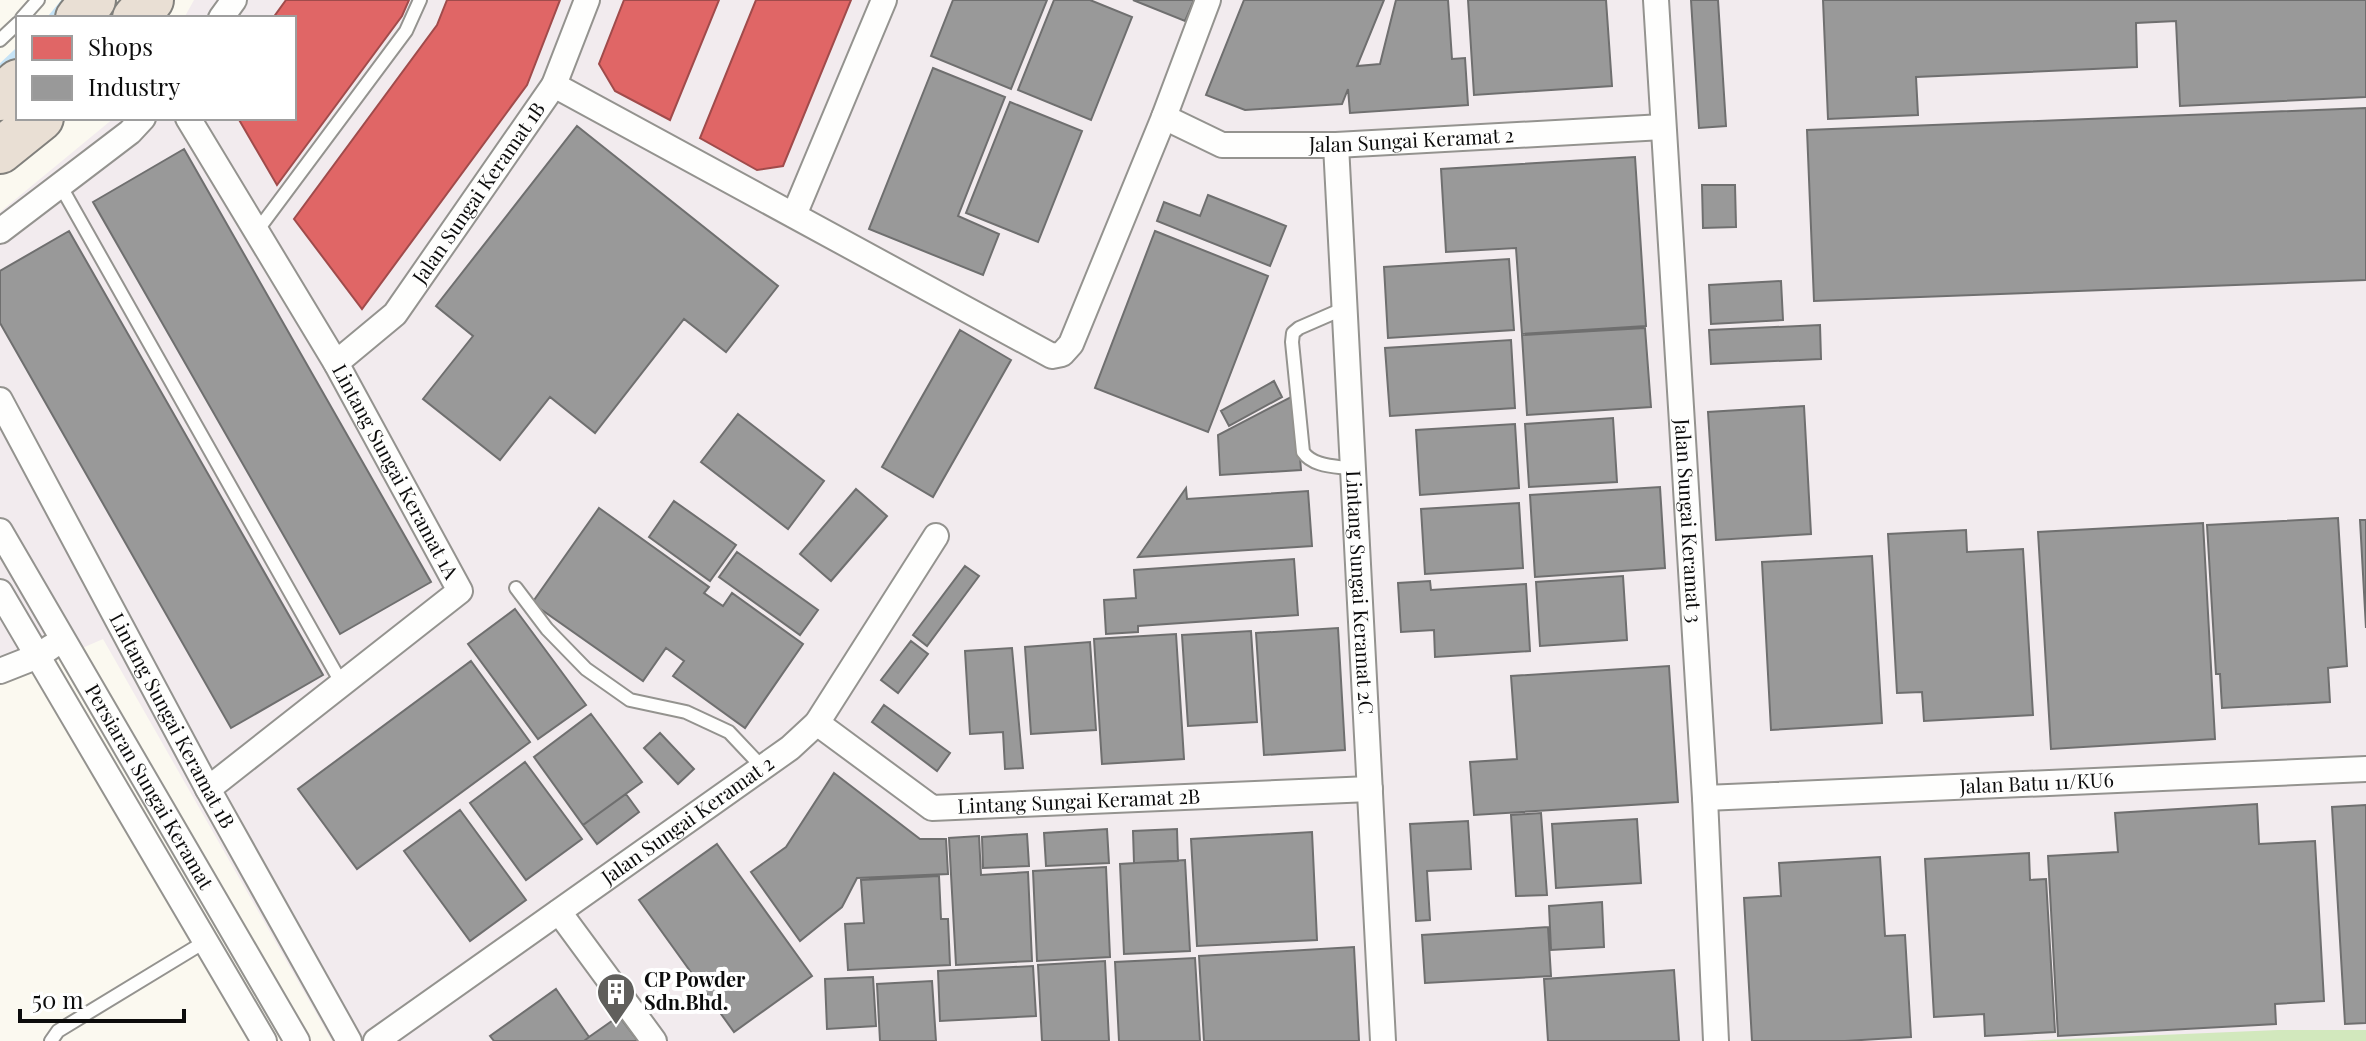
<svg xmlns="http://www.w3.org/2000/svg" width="2366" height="1041" viewBox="0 0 2366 1041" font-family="'Playfair Display',serif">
<rect width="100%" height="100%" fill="#fbf9f0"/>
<path fill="#f2ebee" d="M 194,0 L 2366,0 L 2366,1041 L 332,1041 L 103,639 L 0,684 L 0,212 L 114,118 L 294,118 L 294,18 L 184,18 Z"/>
<path fill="#d2e8bd" d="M 2278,1030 L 2366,1030 L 2366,1041 L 2019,1041 Z"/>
<path fill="#e06666" stroke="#a04b4b" stroke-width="2" d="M 286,0 L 409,0 L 402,16 L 277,185 L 238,118 L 294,118 L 294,18 L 273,18 Z
M 447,0 L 560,0 L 527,85 L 362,309 L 294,219 L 437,25 Z
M 624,0 L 719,0 L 670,120 L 615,91 L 599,64 Z
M 756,0 L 851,0 L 783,166 L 757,170 L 700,138 Z"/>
<path fill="#999" stroke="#6f6f6f" stroke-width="2" d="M 953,0 L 1047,0 L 1011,89 L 931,56 Z
M 1054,0 L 1090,0 L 1132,17 L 1091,120 L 1018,90 Z
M 1133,0 L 1194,0 L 1185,21 Z
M 1244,0 L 1384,0 L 1357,66 L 1380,64 L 1396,0 L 1448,0 L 1452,59 L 1465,58 L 1468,105 L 1350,113 L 1348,89 L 1342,104 L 1245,110 L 1206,95 Z
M 1468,0 L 1606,0 L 1612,86 L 1474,95 Z
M 1691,0 L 1718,0 L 1726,126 L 1699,128 Z
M 1823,0 L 2366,0 L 2366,97 L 2180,106 L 2176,21 L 2136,23 L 2137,67 L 1916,77 L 1918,115 L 1828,119 Z
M 933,68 L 1005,97 L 958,216 L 999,234 L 983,275 L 869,229 Z
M 1010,102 L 1082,131 L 1038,242 L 966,213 Z
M 2366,108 L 2366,280 L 1814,301 L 1807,130 Z
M 577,126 L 778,286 L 726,352 L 684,319 L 595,433 L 550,397 L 500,460 L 423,399 L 473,336 L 436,306 Z
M 184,149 L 431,582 L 340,634 L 93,202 Z
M 1635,157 L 1646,326 L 1522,334 L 1516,248 L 1446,252 L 1441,169 Z
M 1702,185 L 1735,185 L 1736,227 L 1703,228 Z
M 1208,195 L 1286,226 L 1270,266 L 1157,221 L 1164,202 L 1200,216 Z
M 69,231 L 323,675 L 231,728 L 0,323 L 0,271 Z
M 1155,231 L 1268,276 L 1208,432 L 1095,388 Z
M 1509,259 L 1514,330 L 1388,338 L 1384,267 Z
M 1781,281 L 1783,320 L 1711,324 L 1709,285 Z
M 1820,325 L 1821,359 L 1711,364 L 1709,330 Z
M 1645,328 L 1651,407 L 1527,415 L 1522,335 Z
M 960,330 L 1011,360 L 933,497 L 882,467 Z
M 1511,340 L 1515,408 L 1390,416 L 1385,348 Z
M 1274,381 L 1282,397 L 1229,426 L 1221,411 Z
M 1295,395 L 1301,470 L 1220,475 L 1218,435 Z
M 1804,406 L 1811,534 L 1716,540 L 1708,412 Z
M 738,414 L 824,481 L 788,529 L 701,462 Z
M 1613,418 L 1617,482 L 1529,487 L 1525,424 Z
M 1515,424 L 1519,488 L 1420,495 L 1416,430 Z
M 1660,487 L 1665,568 L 1535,577 L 1530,495 Z
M 1186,488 L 1187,499 L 1308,491 L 1312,546 L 1138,557 Z
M 856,489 L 887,516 L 831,581 L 800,554 Z
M 674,501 L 736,545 L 710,581 L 649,537 Z
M 1519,503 L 1523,568 L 1425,574 L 1421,509 Z
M 599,508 L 709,587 L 704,593 L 723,606 L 732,593 L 803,644 L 745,728 L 673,676 L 684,661 L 666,648 L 643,681 L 532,603 Z
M 2338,518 L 2347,666 L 2328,668 L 2330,702 L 2222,708 L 2220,674 L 2216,674 L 2207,525 Z
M 2360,520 L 2366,520 L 2366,628 Z
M 2203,523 L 2215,739 L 2051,749 L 2038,532 Z
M 1966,530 L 1967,552 L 2023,549 L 2033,715 L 1924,721 L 1922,692 L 1897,693 L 1888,534 Z
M 737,552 L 818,610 L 800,635 L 719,577 Z
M 1872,556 L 1882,723 L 1771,730 L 1762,562 Z
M 1294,559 L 1298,615 L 1138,626 L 1138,632 L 1106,634 L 1104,600 L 1136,598 L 1134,570 Z
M 965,566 L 979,576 L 927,646 L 913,635 Z
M 1623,576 L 1627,640 L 1540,646 L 1536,582 Z
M 1430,581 L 1431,590 L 1526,584 L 1530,651 L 1435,657 L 1434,630 L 1401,632 L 1398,583 Z
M 515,609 L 586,705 L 538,739 L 468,644 Z
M 1338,628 L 1345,750 L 1264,755 L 1256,633 Z
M 1251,631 L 1257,722 L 1188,726 L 1182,635 Z
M 1176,634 L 1184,759 L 1102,764 L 1094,639 Z
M 911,641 L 928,654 L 898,693 L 881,680 Z
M 1090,642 L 1096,730 L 1031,734 L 1025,647 Z
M 1012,648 L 1023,768 L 1005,769 L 1003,732 L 970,734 L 965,651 Z
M 471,661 L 530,742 L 357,869 L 298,789 Z
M 1669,666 L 1678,802 L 1474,815 L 1470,762 L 1517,759 L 1511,676 Z
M 884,705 L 950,753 L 937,771 L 872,722 Z
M 591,714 L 642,782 L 583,825 L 534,757 Z
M 660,733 L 694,769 L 678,784 L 644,748 Z
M 525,762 L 582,839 L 526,880 L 470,803 Z
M 834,773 L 920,839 L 946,839 L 948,874 L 857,878 L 842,907 L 800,941 L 751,872 L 786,847 Z
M 626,794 L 639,812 L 597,844 L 583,825 Z
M 2257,804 L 2259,844 L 2315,841 L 2324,1001 L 2275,1004 L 2276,1024 L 2058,1036 L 2048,856 L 2118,852 L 2115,813 Z
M 2366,805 L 2366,1023 L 2345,1024 L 2332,807 Z
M 460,810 L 526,900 L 470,941 L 404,851 Z
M 1541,813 L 1547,895 L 1516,896 L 1511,815 Z
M 1637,819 L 1641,883 L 1556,888 L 1552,824 Z
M 1468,821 L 1471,869 L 1427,871 L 1430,920 L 1416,921 L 1410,824 Z
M 1107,829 L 1109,863 L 1046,866 L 1044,833 Z
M 1177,829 L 1178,861 L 1134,863 L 1133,831 Z
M 1312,832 L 1317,940 L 1197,946 L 1191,839 Z
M 1027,834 L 1029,866 L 983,868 L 982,837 Z
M 979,836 L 981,875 L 1028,872 L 1032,961 L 956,965 L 949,838 Z
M 717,844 L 812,976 L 734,1032 L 639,900 Z
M 2029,853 L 2030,880 L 2046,879 L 2055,1032 L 1985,1036 L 1984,1014 L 1934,1017 L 1925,859 Z
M 1880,857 L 1885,936 L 1905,935 L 1911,1037 L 1845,1041 L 1752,1041 L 1744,898 L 1781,896 L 1779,863 Z
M 1185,860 L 1190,951 L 1124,954 L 1120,864 Z
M 1106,867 L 1110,957 L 1037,961 L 1033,871 Z
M 939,876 L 941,919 L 948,919 L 950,965 L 848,970 L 845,924 L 864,923 L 861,880 Z
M 1602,902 L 1604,947 L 1551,950 L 1549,906 Z
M 1548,927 L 1551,976 L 1425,983 L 1422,935 Z
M 1354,947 L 1359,1041 L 1204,1041 L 1199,956 Z
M 1195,958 L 1200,1041 L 1119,1041 L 1115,962 Z
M 1105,961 L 1109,1041 L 1042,1041 L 1038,965 Z
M 1033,966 L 1036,1016 L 940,1021 L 938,971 Z
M 1674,970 L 1679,1041 L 1548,1041 L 1544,979 Z
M 873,977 L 876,1026 L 827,1029 L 825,979 Z
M 932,981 L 936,1041 L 880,1041 L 877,984 Z
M 556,989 L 589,1037 L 584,1041 L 494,1041 L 490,1036 Z
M 619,1016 L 638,1041 L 584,1041 L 589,1037 Z"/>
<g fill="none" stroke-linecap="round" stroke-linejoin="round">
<path stroke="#c6e3f6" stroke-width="7" d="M 51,18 L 65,1
M 0,68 L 18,51"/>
<g stroke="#94938f" stroke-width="16">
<path id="lane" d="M 22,18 L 38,0
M 0,40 L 18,23
M 60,185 L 342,684
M 257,231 L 406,31 L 420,0
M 1345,308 L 1299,328 L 1293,333 L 1292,342 L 1303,452 C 1313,467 1337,466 1353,469
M 516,588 L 547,629 L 586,669 L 630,700 L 686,712 L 729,732 L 763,768
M 51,1041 L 58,1031 L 206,941"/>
</g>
<g stroke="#94938f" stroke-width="28">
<g id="street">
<path id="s1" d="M 1656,0 L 1705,798 L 1716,1041"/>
<path d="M 221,18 L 234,0"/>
<path d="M 554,85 L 1052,356 L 1062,354 L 1071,344 L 1164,117 L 1208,0"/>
<path id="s2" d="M 1164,117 L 1222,145 L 1336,145 L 1663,127"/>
<path id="s3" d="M 188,118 L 336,363 L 460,591 L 208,789"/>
<path id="s4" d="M 1336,145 L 1383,1041"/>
<path d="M 794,215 L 884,0"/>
<path d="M 0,231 L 130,132 L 143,118"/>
<path id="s5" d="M 336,363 L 395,314 L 554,85 L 587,0"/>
<path id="s6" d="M 0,400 L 208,789 L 349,1041"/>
<path id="s7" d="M 0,531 L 297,1041"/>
<path d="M 0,592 L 264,1041"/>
<path d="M 0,671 L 38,656 L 51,647"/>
<path id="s8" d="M 817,723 L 932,808 L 1370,789"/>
<path id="s9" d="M 1705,798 L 2366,769"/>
<path d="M 559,912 L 654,1041"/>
<path id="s10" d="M 376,1041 L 790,748 L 817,723 L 936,536"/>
</g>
</g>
<g stroke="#81807c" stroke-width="48">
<path id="highway" d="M 78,18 L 93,0
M 135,18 L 151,0
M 0,98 L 18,82
M 0,151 L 41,118"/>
</g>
<use href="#lane" stroke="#fefefd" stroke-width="12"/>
<use href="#street" stroke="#fefefd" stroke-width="24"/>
<use href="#highway" stroke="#e9dfd4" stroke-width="44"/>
</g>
<defs>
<g id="building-pin" transform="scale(2)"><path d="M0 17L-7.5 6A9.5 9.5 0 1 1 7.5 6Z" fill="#605f5c" stroke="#fff"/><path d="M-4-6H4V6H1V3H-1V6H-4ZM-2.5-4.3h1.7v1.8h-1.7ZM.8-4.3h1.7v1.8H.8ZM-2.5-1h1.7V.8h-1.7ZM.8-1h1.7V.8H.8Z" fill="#fff"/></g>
</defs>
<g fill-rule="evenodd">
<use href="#building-pin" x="616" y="992"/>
</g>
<g text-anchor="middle" stroke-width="8" stroke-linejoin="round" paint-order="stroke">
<g font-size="20" fill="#0c0c0c" stroke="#fff">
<text dy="7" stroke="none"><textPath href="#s2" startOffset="254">Jalan Sungai Keramat 2</textPath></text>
<text dy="7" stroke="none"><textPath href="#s5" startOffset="224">Jalan Sungai Keramat 1B</textPath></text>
<text dy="7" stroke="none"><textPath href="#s3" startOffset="410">Lintang Sungai Keramat 1A</textPath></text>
<text dy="7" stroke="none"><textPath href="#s1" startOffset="522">Jalan Sungai Keramat 3</textPath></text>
<text dy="7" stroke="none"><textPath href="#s4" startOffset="448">Lintang Sungai Keramat 2C</textPath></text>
<text dy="7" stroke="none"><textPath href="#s6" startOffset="364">Lintang Sungai Keramat 1B</textPath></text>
<text dy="7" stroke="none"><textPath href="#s9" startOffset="332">Jalan Batu 11/KU6</textPath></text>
<text dy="7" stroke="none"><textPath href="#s7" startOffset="296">Persiaran Sungai Keramat</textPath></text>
<text dy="7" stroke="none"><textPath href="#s8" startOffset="290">Lintang Sungai Keramat 2B</textPath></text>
<text dy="7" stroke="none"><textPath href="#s10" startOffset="382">Jalan Sungai Keramat 2</textPath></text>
</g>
<g font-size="20" font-weight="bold" fill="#0c0c0c" stroke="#fff" text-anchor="start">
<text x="644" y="987">CP Powder<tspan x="644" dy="23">Sdn.Bhd.</tspan></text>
</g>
</g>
<rect x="16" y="16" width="280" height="104" fill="#ffffff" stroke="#9e9e9e" stroke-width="2"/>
<rect x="32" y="36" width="40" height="24" fill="#e06666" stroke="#9e9e9e" stroke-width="2"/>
<text x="88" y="56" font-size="24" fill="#0c0c0c">Shops</text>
<rect x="32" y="76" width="40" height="24" fill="#999999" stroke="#9e9e9e" stroke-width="2"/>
<text x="88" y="96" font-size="24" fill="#0c0c0c">Industry</text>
<path d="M20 1009v12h164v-12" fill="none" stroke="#0c0c0c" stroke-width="4"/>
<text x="32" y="1009" font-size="24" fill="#0c0c0c" stroke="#ffffff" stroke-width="6" paint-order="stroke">50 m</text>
</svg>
